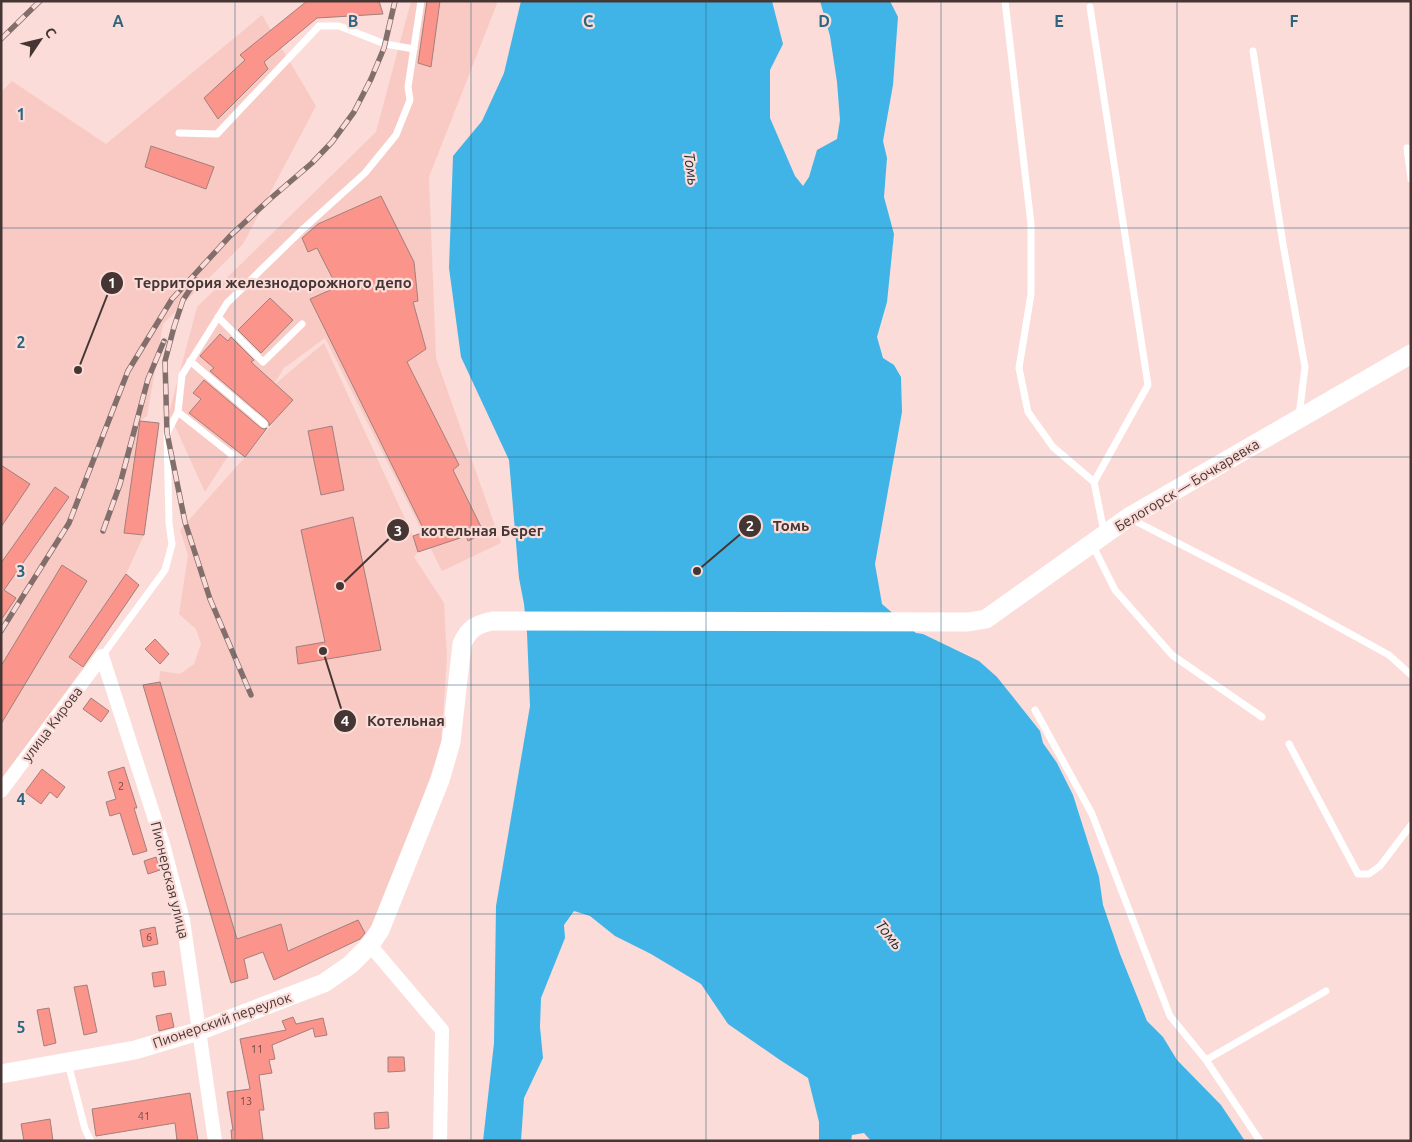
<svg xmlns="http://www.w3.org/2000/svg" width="1412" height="1142" viewBox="0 0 1412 1142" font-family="Ubuntu,sans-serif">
<rect width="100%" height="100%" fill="#fbdcd8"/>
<path fill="#f9cac4" d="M 411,1 L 498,1 L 429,177 L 436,358 L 501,543 L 442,571 L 325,338 L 284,368 L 205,492 L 169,413 L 197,307 L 376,132 Z
M 262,15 L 316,106 L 243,244 L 163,324 L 147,416 L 140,421 L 124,532 L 144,535 L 126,574 L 69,656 L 83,668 L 1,781 L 1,92 L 12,81 L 106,144 Z
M 324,343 L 413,536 L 418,552 L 414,557 L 444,603 L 447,658 L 441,746 L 386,900 L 367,936 L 358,921 L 290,950 L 286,944 L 281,924 L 237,939 L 159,682 L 160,671 L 180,674 L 194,664 L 201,644 L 196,629 L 179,614 L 188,555 L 180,530 L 245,457 L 292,400 L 275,384 Z"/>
<path fill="#41b4e7" d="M 521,1 L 772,1 L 783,44 L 770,70 L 770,118 L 795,176 L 803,186 L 809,177 L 817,150 L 837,139 L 840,120 L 837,82 L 830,36 L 820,1 L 890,1 L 898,17 L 893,85 L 883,141 L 887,158 L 884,197 L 894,234 L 887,302 L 877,337 L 883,358 L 894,365 L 901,377 L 902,412 L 875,564 L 882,604 L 916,633 L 923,634 L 979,661 L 997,677 L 1040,731 L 1043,743 L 1057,763 L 1073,795 L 1099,877 L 1103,905 L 1120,954 L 1147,1021 L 1163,1037 L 1177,1060 L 1221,1105 L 1245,1141 L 871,1141 L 864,1133 L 852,1135 L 851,1141 L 819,1141 L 819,1122 L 808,1078 L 780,1060 L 728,1024 L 701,984 L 651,954 L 615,936 L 590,916 L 574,911 L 564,925 L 565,938 L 541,998 L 540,1027 L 543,1058 L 524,1098 L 521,1141 L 483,1141 L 494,1043 L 496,906 L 530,706 L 527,633 L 524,604 L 519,578 L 509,460 L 461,357 L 449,268 L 453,156 L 482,121 L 504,73 Z"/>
<path fill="#fb948a" stroke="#a27f7b" d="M 307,1 L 379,1 L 383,14 L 317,18 L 264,62 L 268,69 L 218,119 L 204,98 L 245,60 L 240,55 Z
M 427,1 L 440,1 L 431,67 L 418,63 Z
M 151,146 L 214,167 L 206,189 L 145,167 Z
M 381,196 L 414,262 L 418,301 L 413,302 L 426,349 L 407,362 L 459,465 L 453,470 L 484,533 L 468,541 L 466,536 L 418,552 L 413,536 L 425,532 L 310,299 L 337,287 L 317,248 L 308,252 L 302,238 L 318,224 Z
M 270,298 L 293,320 L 261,353 L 238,330 Z
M 220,334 L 228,341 L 231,337 L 254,360 L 251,362 L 293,400 L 269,426 L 269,423 L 267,420 L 210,371 L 214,368 L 200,356 Z
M 204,380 L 261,428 L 264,429 L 267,428 L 245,457 L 189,413 L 201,399 L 193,393 Z
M 140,421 L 159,423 L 144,535 L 124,533 Z
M 332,426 L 344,490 L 321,495 L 308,431 Z
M 1,465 L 30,484 L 1,527 Z
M 55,487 L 69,497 L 4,590 L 16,598 L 1,620 L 1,563 Z
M 353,517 L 381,650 L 298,664 L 296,647 L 325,642 L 301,530 Z
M 62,565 L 87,581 L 1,724 L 1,666 Z
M 126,574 L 139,585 L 83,667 L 69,657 Z
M 155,639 L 169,654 L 160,664 L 145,649 Z
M 160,682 L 237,939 L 281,924 L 288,951 L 358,920 L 365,933 L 360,939 L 274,980 L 263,952 L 244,959 L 248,978 L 231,983 L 143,685 Z
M 91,698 L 109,711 L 101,722 L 83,709 Z
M 124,767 L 137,808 L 134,808 L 147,851 L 133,855 L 120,813 L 110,816 L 106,802 L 116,799 L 108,772 Z
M 42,769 L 65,787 L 57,798 L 50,792 L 41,804 L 25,792 Z
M 156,857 L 160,870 L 148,874 L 144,861 Z
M 155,927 L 158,944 L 143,947 L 140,930 Z
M 164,971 L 166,985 L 154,987 L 152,973 Z
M 87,985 L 97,1032 L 84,1035 L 74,987 Z
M 49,1008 L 56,1043 L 44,1046 L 37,1010 Z
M 171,1013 L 174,1027 L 159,1031 L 156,1016 Z
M 293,1017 L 296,1024 L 323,1018 L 327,1035 L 315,1037 L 313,1028 L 272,1045 L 275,1059 L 269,1060 L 272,1073 L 259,1075 L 264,1110 L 259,1110 L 263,1140 L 232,1141 L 231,1130 L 233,1130 L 227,1092 L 250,1089 L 240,1039 L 286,1030 L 282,1021 Z
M 388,1057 L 404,1057 L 405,1071 L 388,1072 Z
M 190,1093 L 198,1141 L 177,1141 L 175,1123 L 96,1136 L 92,1109 Z
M 388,1112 L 389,1128 L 375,1129 L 374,1113 Z
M 50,1119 L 53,1141 L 24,1141 L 21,1124 Z"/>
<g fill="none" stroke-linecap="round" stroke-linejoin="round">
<path stroke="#fff" stroke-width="7" d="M 1005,1 L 1031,224 L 1031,294 L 1019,368 L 1028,412 L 1053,447 L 1094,482
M 1090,7 L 1148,385 L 1094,482 L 1104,532
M 1253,51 L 1283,244 L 1305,367 L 1299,416
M 179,133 L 217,134 L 319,26 L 339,26 L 385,44 L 414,49
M 1407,148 L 1411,179
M 218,317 L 263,362 L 302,324
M 190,361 L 264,424
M 178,412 L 231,454
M 1131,519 L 1287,599 L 1389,655 L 1411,675
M 1092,544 L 1115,590 L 1172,655 L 1262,717
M 102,656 L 165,570 L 172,544 L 169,523 L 167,433 L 178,412 L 182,375 L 227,303 L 303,229 L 365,173 L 396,135 L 410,100 L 408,87 L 421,1
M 1035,710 L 1092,814 L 1170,1016 L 1206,1060
M 1289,744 L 1358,874 L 1369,874 L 1380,866 L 1411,825
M 68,1063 L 85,1129 L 91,1141
M 1260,1141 L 1206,1060 L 1326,991"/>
<path stroke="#fff" stroke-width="14" d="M 102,656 L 163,844 L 183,920 L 215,1141
M 1,791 L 102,656
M 370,945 L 442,1030 L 440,1141"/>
<path stroke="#fff" stroke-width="19" d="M 1,1074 L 135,1050 L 199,1031 L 324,983 L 350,965 L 370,945 L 380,930 L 440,780 L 451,742 L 462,644 C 469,628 477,624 493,621 L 968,622 L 986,619 L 1129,517 L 1411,354"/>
<g stroke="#826e6b" stroke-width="5.5">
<path id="rail" d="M 1,39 L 40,1
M 196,280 L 183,300 L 174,327 L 165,361 L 167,433 L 185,522 L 210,599 L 251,695
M 103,531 L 120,484 L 148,379 L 164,341
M 1,631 L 69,523 L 128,371 L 172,299 L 230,236 L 270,199 L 312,163 L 332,142 L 354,112 L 371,79 L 384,48 L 395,1"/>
</g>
<use href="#rail" stroke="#fbdcd8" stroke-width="4" stroke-dasharray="11" stroke-linecap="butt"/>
</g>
<path fill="none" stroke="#2d657f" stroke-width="1" stroke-opacity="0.55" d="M 235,1 L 235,1141M 471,1 L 471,1141M 706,1 L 706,1141M 941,1 L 941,1141M 1177,1 L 1177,1141M 1,228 L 1411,228M 1,457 L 1411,457M 1,685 L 1411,685M 1,914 L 1411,914"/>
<g text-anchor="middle" stroke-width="4.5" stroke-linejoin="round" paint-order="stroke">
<g font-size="11" fill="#724e4a">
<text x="121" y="790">2</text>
<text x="149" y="941">6</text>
<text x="257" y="1053">11</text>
<text x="246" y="1105">13</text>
<text x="144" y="1120">41</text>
</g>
<g font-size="14" fill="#453634" stroke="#fbdcd8">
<text transform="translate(1187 485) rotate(-31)" y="5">Белогорск — Бочкаревка</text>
<text transform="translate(52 724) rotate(-53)" y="5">улица Кирова</text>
<text transform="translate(170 880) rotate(76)" y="5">Пионерская улица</text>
<text transform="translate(222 1020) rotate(-19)" y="5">Пионерский переулок</text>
</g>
<g font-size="15" font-style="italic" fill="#182c36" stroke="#fbdcd8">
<text transform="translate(691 169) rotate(82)" y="5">Томь</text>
<text transform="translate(889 935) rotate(51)" y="5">Томь</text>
</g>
</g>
<g font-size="16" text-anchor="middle" font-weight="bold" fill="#2d657f" stroke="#fbdcd8" stroke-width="4.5" stroke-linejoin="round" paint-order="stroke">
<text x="118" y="27">A</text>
<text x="353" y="27">B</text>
<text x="588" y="27">C</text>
<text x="824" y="27">D</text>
<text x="1059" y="27">E</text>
<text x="1294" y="27">F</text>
<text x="21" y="120">1</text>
<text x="21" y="348">2</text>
<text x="21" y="577">3</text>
<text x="21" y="805">4</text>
<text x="21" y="1033">5</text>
</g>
<path fill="none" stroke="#453634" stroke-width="2" d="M78 370L112 283M697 571L750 526M340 586L398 530M323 651L345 721"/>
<g fill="#453634" stroke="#fbdcd8" stroke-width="2">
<circle cx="78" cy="370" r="5"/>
<circle cx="697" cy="571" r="5"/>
<circle cx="340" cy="586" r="5"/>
<circle cx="323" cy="651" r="5"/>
<circle cx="112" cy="283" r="12"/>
<circle cx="750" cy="526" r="12"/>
<circle cx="398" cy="530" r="12"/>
<circle cx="345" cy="721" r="12"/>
</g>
<g font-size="15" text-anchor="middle" font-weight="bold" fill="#fff">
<text x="112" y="288">1</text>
<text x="750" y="531">2</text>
<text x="398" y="536">3</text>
<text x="345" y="726">4</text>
</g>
<g font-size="15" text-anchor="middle" font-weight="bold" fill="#453634" stroke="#fbdcd8" stroke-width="4.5" stroke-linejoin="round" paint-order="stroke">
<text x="273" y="288">Территория железнодорожного депо</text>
<text x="791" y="531">Томь</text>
<text x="482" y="536">котельная Берег</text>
<text x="406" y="726">Котельная</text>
</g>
<rect width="1412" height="1142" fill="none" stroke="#453634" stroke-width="5"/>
<g transform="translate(40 40) rotate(55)" stroke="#fbdcd8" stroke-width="4" paint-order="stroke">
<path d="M0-4L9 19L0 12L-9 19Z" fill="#453634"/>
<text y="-8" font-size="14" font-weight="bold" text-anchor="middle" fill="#453634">С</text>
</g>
</svg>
